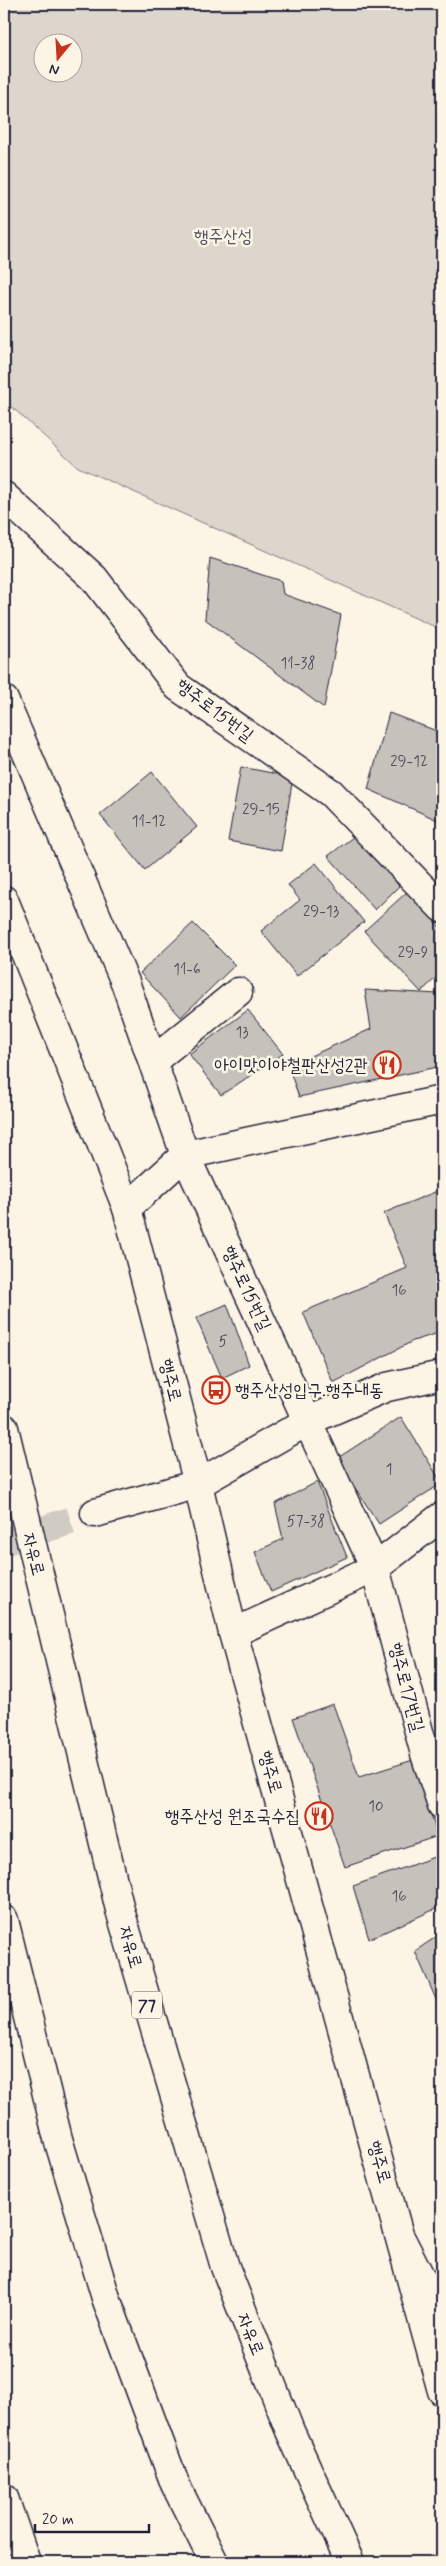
<svg xmlns="http://www.w3.org/2000/svg" width="446" height="2566" viewBox="0 0 446 2566" font-family="Mynerve,'Poor Story',sans-serif">
<rect width="100%" height="100%" fill="#fcf5e5"/>
<filter id="ink" filterUnits="userSpaceOnUse"><feTurbulence type="fractalNoise" baseFrequency=".02" numOctaves="2"/><feDisplacementMap in="SourceGraphic" scale="10" xChannelSelector="R" yChannelSelector="G"/><feConvolveMatrix kernelMatrix="1 2 1 2 8 2 1 2 1" color-interpolation-filters="sRGB"/></filter>
<g filter="url(#ink)">
<path fill="#dcd6cc" stroke="#7f7c84" fill-rule="evenodd" d="M 4,4 L 442,4 L 442,630 L 78,467 L 4,400 ZM 42,42 L 72,42 L 72,72 L 42,72 Z"/>
<path fill="#c6c1bb" stroke="#22223b" d="M 210,558 L 281,581 L 283,594 L 341,615 L 324,708 L 205,619 Z
M 389,713 L 442,733 L 442,822 L 368,789 Z
M 241,767 L 293,777 L 281,851 L 228,841 Z
M 152,772 L 197,827 L 145,870 L 100,815 Z
M 357,834 L 399,886 L 375,910 L 328,856 Z
M 316,863 L 364,922 L 297,976 L 261,931 L 300,900 L 288,885 Z
M 407,892 L 442,929 L 442,972 L 421,992 L 364,931 Z
M 193,923 L 235,965 L 181,1017 L 140,973 Z
M 365,990 L 439,994 L 442,1006 L 442,1066 L 299,1097 L 288,1066 L 371,1029 Z
M 248,1010 L 283,1054 L 221,1095 L 189,1054 Z
M 442,1189 L 442,1332 L 413,1341 L 333,1383 L 303,1312 L 407,1268 L 384,1213 Z
M 227,1304 L 249,1365 L 222,1378 L 196,1318 Z
M 401,1417 L 442,1483 L 379,1524 L 336,1459 Z
M 317,1482 L 347,1557 L 271,1592 L 255,1552 L 283,1539 L 275,1504 Z
M 333,1704 L 359,1777 L 413,1760 L 438,1836 L 345,1867 L 293,1718 Z
M 434,1857 L 442,1884 L 442,1906 L 369,1939 L 353,1886 Z
M 442,1933 L 442,2001 L 438,2004 L 415,1951 Z"/>
<g fill="none" stroke-linecap="round" stroke-linejoin="round">
<path stroke="#d0cbc3" stroke-width="28" stroke-dasharray="28 14" stroke-linecap="butt" d="M 4,1542 L 95,1513"/>
<g stroke="#22223b" stroke-width="31">
<path id="street" d="M 4,496 L 94,578 L 178,687 L 331,793 L 442,908
M 4,700 L 125,982 L 185,1155 L 375,1568 L 425,1754 L 442,1805
M 153,1061 L 238,992
M 127,1208 L 185,1155 L 442,1100
M 198,1484 L 308,1421 L 387,1387 L 442,1375
M 233,1633 L 375,1568 L 442,1516"/>
</g>
<g stroke="#22223b" stroke-width="31">
<path id="secondary" d="M 127,1208 L 198,1484 L 233,1633 L 442,2391
M 95,1513 L 198,1484
M 4,2498 L 26,2562"/>
</g>
<g stroke="#22223b" stroke-width="31">
<path id="highway" d="M 4,900 L 127,1208
M 4,1428 L 120,1910 L 225,2267 L 290,2431 L 350,2562
M 4,1920 L 58,2139 L 106,2298 L 175,2484 L 214,2562
M 401,2239 L 442,2319"/>
</g>
<use href="#street" stroke="#fcf5e5" stroke-width="28"/>
<use href="#secondary" stroke="#fcf5e5" stroke-width="28"/>
<use href="#highway" stroke="#fcf5e5" stroke-width="28"/>
</g>
</g>
<defs>
<g id="restaurant-ring" transform="scale(1.4375)"><circle r="9.5" fill="#fcf5e5" stroke="#c8321e" stroke-width="1.5"/><path d="M-5-6h1v4h1v-4h1v4h1v-4h1v5L-1.5 .5V6h-2V.5L-5-1ZM5-6V6H3V1.5H1.5Q1.5-4 5-6Z" fill="#c8321e"/></g>
<g id="bus-ring" transform="scale(1.4375)"><circle r="9.5" fill="#fcf5e5" stroke="#c8321e" stroke-width="1.5"/><path d="M-5-6H5V4H4V6H2V4H-2V6H-4V4H-5ZM-3.5-4V0h7V-4ZM-3.5 1.2v1.5H-2V1.2ZM2 1.2v1.5H3.5V1.2Z" fill="#c8321e"/></g>
</defs>
<g fill-rule="evenodd">
<use href="#restaurant-ring" x="387" y="1065"/>
<use href="#bus-ring" x="216" y="1390"/>
<use href="#restaurant-ring" x="319" y="1816"/>
</g>
<g text-anchor="middle" stroke-width="5" stroke-linejoin="round" paint-order="stroke">
<g font-size="15" fill="#4b4a5b">
<text x="298" y="668">11-38</text>
<text x="409" y="766">29-12</text>
<text x="261" y="814">29-15</text>
<text x="149" y="826">11-12</text>
<text x="321" y="916">29-13</text>
<text x="413" y="957">29-9</text>
<text x="187" y="974">11-6</text>
<text x="242" y="1037">13</text>
<text x="399" y="1295">16</text>
<text x="223" y="1346">5</text>
<text x="389" y="1474">1</text>
<text x="306" y="1526">57-38</text>
<text x="376" y="1811">10</text>
<text x="399" y="1901">16</text>
</g>
<rect fill="#fcf5e5" stroke="#63616e" stroke-width="1" x="132" y="1991.5" width="30" height="27" rx="4"/>
<g font-size="16" font-weight="bold" fill="#22223b">
<text x="147" y="2011">77</text>
</g>
<g font-size="18" fill="#504f5f" stroke="#fcf5e5">
<text x="223" y="242">행주산성</text>
</g>
<g font-size="18" fill="#22223b" stroke="#fcf5e5">
<text transform="translate(215 710) rotate(37)" y="6">행주로15번길</text>
<text transform="translate(247 1288) rotate(65)" y="6">행주로15번길</text>
<text transform="translate(171 1380) rotate(76)" y="6">행주로</text>
<text transform="translate(34 1554) rotate(76)" y="6">자유로</text>
<text transform="translate(407 1687) rotate(75)" y="6">행주로17번길</text>
<text transform="translate(271 1772) rotate(74)" y="6">행주로</text>
<text transform="translate(131 1947) rotate(74)" y="6">자유로</text>
<text transform="translate(380 2162) rotate(74)" y="6">행주로</text>
<text transform="translate(251 2334) rotate(68)" y="6">자유로</text>
</g>
<g font-size="18" fill="#22223b" stroke="#fcf5e5" text-anchor="end">
<text x="368" y="1071">아이맛이야철판산성2관</text>
<text x="235" y="1396" text-anchor="start">행주산성입구.행주내동</text>
<text x="300" y="1822">행주산성 원조국수집</text>
</g>
</g>
<rect width="446" height="2566" fill="none" stroke="#fcf5e5" stroke-width="20"/>
<rect x="10" y="10" width="426" height="2546" fill="none" stroke="#22223b" stroke-width="2" filter="url(#ink)"/>
<g transform="translate(58 58) rotate(198)"><circle r="24" fill="#fcf5e5" stroke="#a5a1a1"/>
<path d="M0-4L9 19L0 12L-9 19Z" fill="#c8321e"/>
<text y="-8" font-size="14" font-weight="bold" text-anchor="middle" fill="#22223b">N</text>
</g>
<path d="M35 2524v8h114v-8" fill="none" stroke="#22223b" stroke-width="2.5"/>
<text x="42" y="2524" font-size="15" fill="#22223b" stroke="#fcf5e5" stroke-width="4" paint-order="stroke">20 m</text>
</svg>
